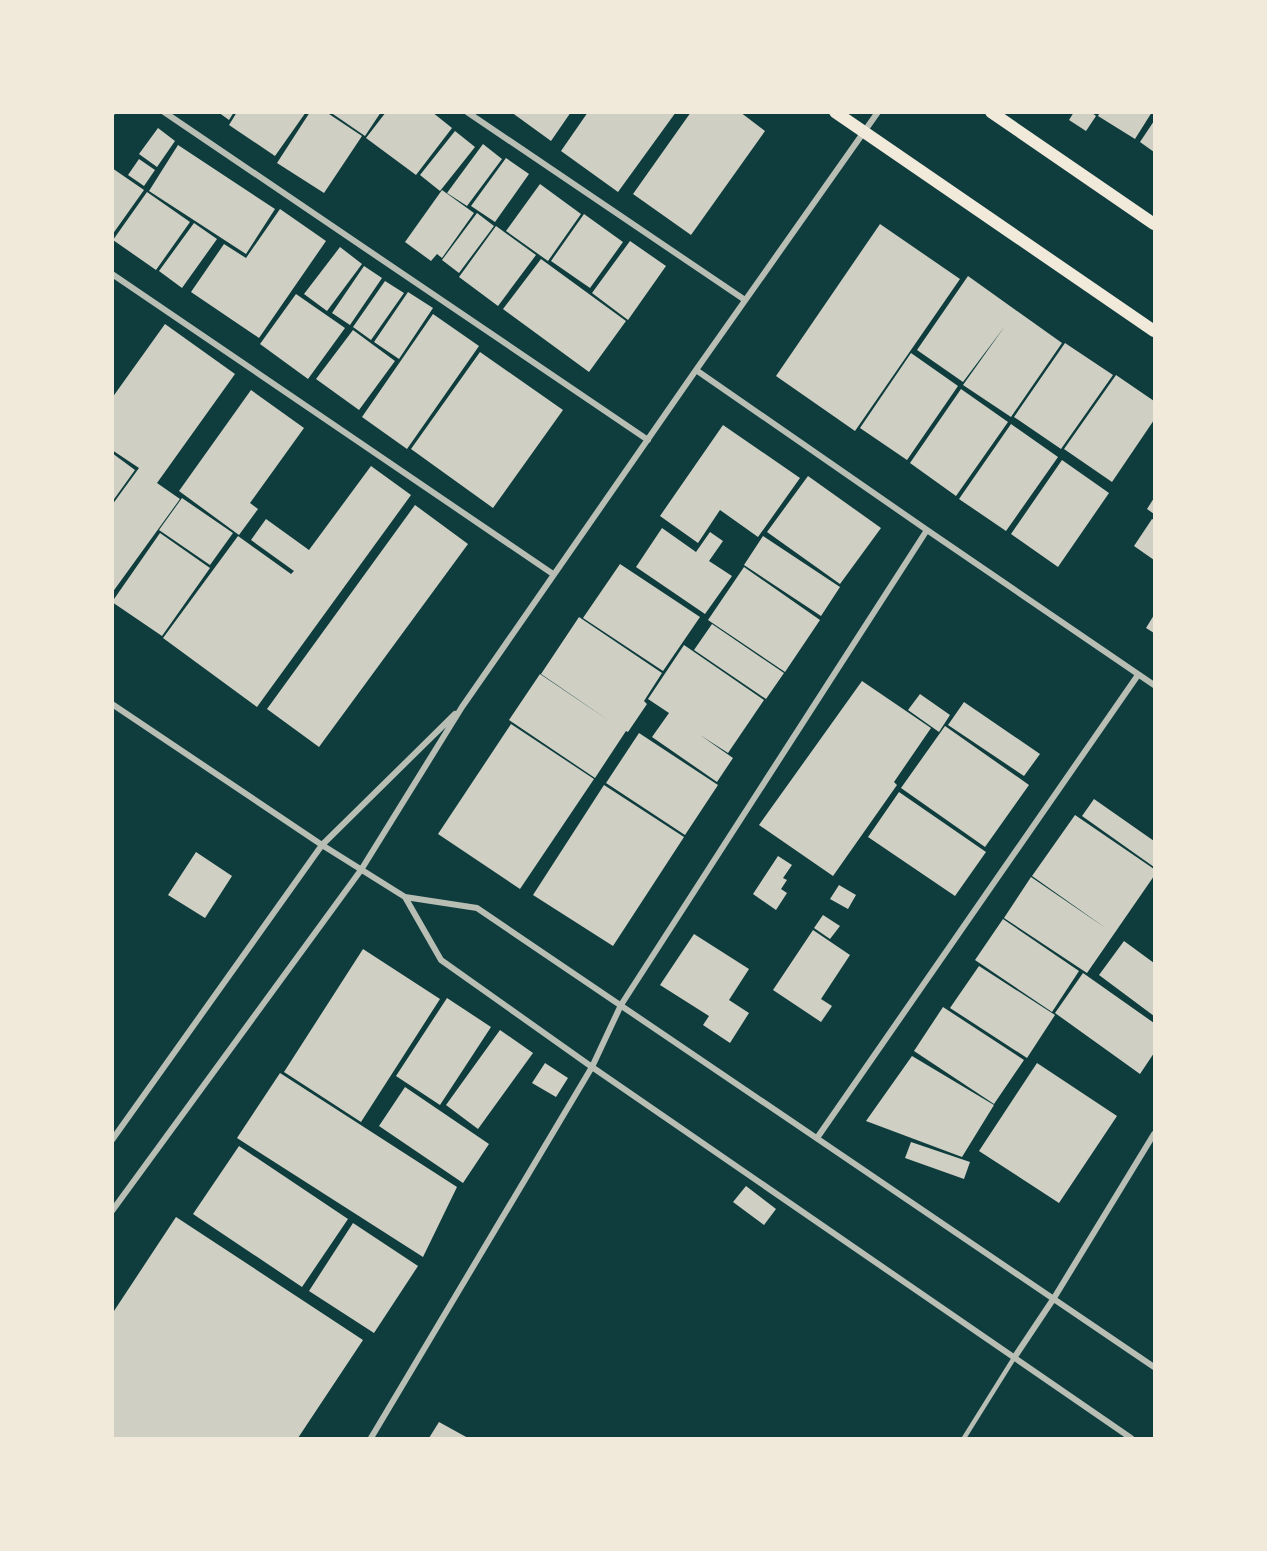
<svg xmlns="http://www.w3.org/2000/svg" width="1267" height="1551" viewBox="0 0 1267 1551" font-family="Roboto,sans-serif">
<rect width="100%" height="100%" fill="#0f3d3e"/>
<path fill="#cfcfc3" d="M 218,112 L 234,112 L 229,120 Z
M 237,112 L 306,112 L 275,156 L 229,125 Z
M 310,112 L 326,112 L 362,136 L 324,193 L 277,163 Z
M 330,112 L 381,112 L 365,136 Z
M 386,112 L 432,112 L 452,128 L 416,175 L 366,138 Z
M 511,112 L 571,112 L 551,141 Z
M 588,112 L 676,112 L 618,192 L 561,151 Z
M 691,112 L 740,112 L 765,131 L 691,235 L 633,194 Z
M 1074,112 L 1091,112 L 1096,116 L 1086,131 L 1069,120 Z
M 1100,112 L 1152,112 L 1135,139 L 1098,116 Z
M 1154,121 L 1154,152 L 1140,142 Z
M 158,128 L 175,141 L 157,167 L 139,154 Z
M 455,131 L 475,147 L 440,191 L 420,175 Z
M 483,144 L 502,159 L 467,206 L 447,193 Z
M 178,145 L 275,209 L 246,254 L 149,191 Z
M 506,158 L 529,174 L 495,222 L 471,206 Z
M 139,159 L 155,170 L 144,186 L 128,175 Z
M 112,168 L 144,190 L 112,235 Z
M 540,184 L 581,214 L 548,261 L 506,231 Z
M 442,190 L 474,213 L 442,258 L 437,254 L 431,261 L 405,242 Z
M 147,192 L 190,222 L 156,270 L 113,240 Z
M 280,209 L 326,241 L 259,338 L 191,292 L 224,244 L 246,258 Z
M 477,213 L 494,226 L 459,273 L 442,260 Z
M 584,214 L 623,242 L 590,288 L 551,261 Z
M 194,223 L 217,239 L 182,288 L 159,271 Z
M 880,224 L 960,279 L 855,431 L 776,376 Z
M 496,226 L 536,255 L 498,306 L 459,277 Z
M 630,241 L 666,266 L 628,320 L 592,293 Z
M 340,247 L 362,264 L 327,311 L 304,294 Z
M 541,259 L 626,321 L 589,372 L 503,309 Z
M 364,266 L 382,278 L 350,325 L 332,313 Z
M 968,276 L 1062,343 L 1011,417 L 963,385 L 1005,326 L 963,382 L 917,350 Z
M 385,281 L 404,293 L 371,340 L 353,327 Z
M 408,292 L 433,308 L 399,359 L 374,342 Z
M 296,294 L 345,328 L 308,379 L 260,344 Z
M 433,314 L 479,346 L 407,449 L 362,417 Z
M 165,324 L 235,374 L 157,483 L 180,499 L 112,593 L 112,505 L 139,468 L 112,450 L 112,398 Z
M 353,330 L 395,361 L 359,410 L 316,379 Z
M 1065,343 L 1113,375 L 1061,449 L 1014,417 Z
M 480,352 L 563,410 L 493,508 L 411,449 Z
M 911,353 L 958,386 L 907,460 L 860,428 Z
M 1116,375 L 1154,401 L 1154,420 L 1112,482 L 1064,449 Z
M 961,389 L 1008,422 L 956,496 L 910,463 Z
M 251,390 L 304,428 L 250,503 L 258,509 L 239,535 L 179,491 Z
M 1011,424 L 1058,457 L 1006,531 L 959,499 Z
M 723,425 L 800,478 L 758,537 L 720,510 L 698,543 L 660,516 Z
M 112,453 L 135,470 L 112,502 Z
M 1062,460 L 1109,493 L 1058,567 L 1011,534 Z
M 371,466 L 411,495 L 257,707 L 163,638 L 238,536 L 291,574 L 294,571 L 251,540 L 266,519 L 309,550 Z
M 808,476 L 881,528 L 840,584 L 767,532 Z
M 182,498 L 233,533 L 210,565 L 159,530 Z
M 1154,498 L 1154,514 L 1147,509 Z
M 415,505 L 468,544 L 319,747 L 267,709 Z
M 1152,519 L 1154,520 L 1154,560 L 1134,546 Z
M 662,528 L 696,552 L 710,532 L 723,541 L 709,561 L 732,576 L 705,614 L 636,567 Z
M 160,533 L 210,568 L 162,636 L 112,602 Z
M 763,536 L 840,587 L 821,616 L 744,565 Z
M 620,564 L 700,617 L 663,671 L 583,618 Z
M 744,567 L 820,620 L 785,672 L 708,620 Z
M 1154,615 L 1154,633 L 1146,628 Z
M 579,617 L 662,673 L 644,701 L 647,704 L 628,732 L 626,731 L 595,778 L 509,720 L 540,674 L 611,722 L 541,674 Z
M 712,624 L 784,673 L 766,699 L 694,650 Z
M 684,645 L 764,700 L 728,753 L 700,735 L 733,758 L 717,782 L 652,737 L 669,713 L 648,699 Z
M 862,681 L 931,728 L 894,782 L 897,785 L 833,876 L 759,825 Z
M 920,694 L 950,715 L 939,732 L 908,710 Z
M 964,702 L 1040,754 L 1024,776 L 948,725 Z
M 511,724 L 594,779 L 520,889 L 438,834 Z
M 945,726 L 1029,785 L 985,847 L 901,788 Z
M 639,733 L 718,785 L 685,835 L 606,783 Z
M 604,785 L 684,837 L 613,946 L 533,895 Z
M 899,792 L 986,852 L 955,896 L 868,837 Z
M 1094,799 L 1154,841 L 1154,867 L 1082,816 Z
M 1075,815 L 1154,869 L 1154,876 L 1087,973 L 1004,918 L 1031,877 L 1107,929 L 1032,876 Z
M 196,852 L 232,876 L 205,918 L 168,895 Z
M 778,856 L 792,865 L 783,878 L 787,880 L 781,889 L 787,893 L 776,910 L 753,894 Z
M 839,885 L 856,895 L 848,909 L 830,899 Z
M 823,915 L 840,926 L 830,939 L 814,928 Z
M 1003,919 L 1079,971 L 1052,1012 L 975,960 Z
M 813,930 L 850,955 L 821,999 L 832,1006 L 821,1022 L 773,990 Z
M 694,934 L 749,969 L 729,1000 L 749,1013 L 730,1043 L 703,1025 L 709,1016 L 660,985 Z
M 1124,941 L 1154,963 L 1154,1016 L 1099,975 Z
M 363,949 L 440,999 L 361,1122 L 284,1072 Z
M 979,966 L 1055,1015 L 1027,1058 L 950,1008 Z
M 1083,973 L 1154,1023 L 1154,1053 L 1140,1074 L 1055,1013 Z
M 447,998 L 491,1027 L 440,1105 L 396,1076 Z
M 943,1007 L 1024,1060 L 994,1104 L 914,1051 Z
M 500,1030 L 533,1053 L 478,1129 L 446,1105 Z
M 912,1056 L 994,1105 L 962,1157 L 866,1121 Z
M 545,1063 L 568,1078 L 556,1097 L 532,1083 Z
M 1037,1063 L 1117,1116 L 1059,1203 L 979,1151 Z
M 280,1073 L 457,1187 L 423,1257 L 237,1138 Z
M 405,1087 L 489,1144 L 463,1183 L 379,1126 Z
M 911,1142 L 970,1162 L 964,1179 L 905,1158 Z
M 239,1146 L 348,1219 L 302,1287 L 193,1214 Z
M 746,1186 L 776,1209 L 764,1225 L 733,1202 Z
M 176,1217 L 363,1340 L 298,1438 L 112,1438 L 112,1314 Z
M 353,1223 L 418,1266 L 374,1333 L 309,1291 Z
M 439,1422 L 468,1438 L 429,1438 Z"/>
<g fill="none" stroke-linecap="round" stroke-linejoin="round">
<path stroke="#b8beb3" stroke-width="4.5" d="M 964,1438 L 1014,1358"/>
<path stroke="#b8beb3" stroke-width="6" d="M 164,112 L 648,440
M 467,112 L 745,300
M 112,113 L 113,112
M 112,274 L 553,574
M 696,370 L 927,530 L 1154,685
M 112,704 L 322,845 L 405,897 L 477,908 L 1154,1367
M 405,897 L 441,960 L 592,1067 L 1131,1438
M 817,1138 L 1138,675
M 112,1140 L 322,845 L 455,714
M 112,1211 L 361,870 L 462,707 L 696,370 L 878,112
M 1014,1358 L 1054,1298 L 1154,1134
M 371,1438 L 592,1067 L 621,1005 L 927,530"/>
<path stroke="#f1e9da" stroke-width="12" d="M 835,112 L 1154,331
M 991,112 L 1154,224"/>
</g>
<rect width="1267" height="1551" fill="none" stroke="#f1e9da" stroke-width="228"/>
</svg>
